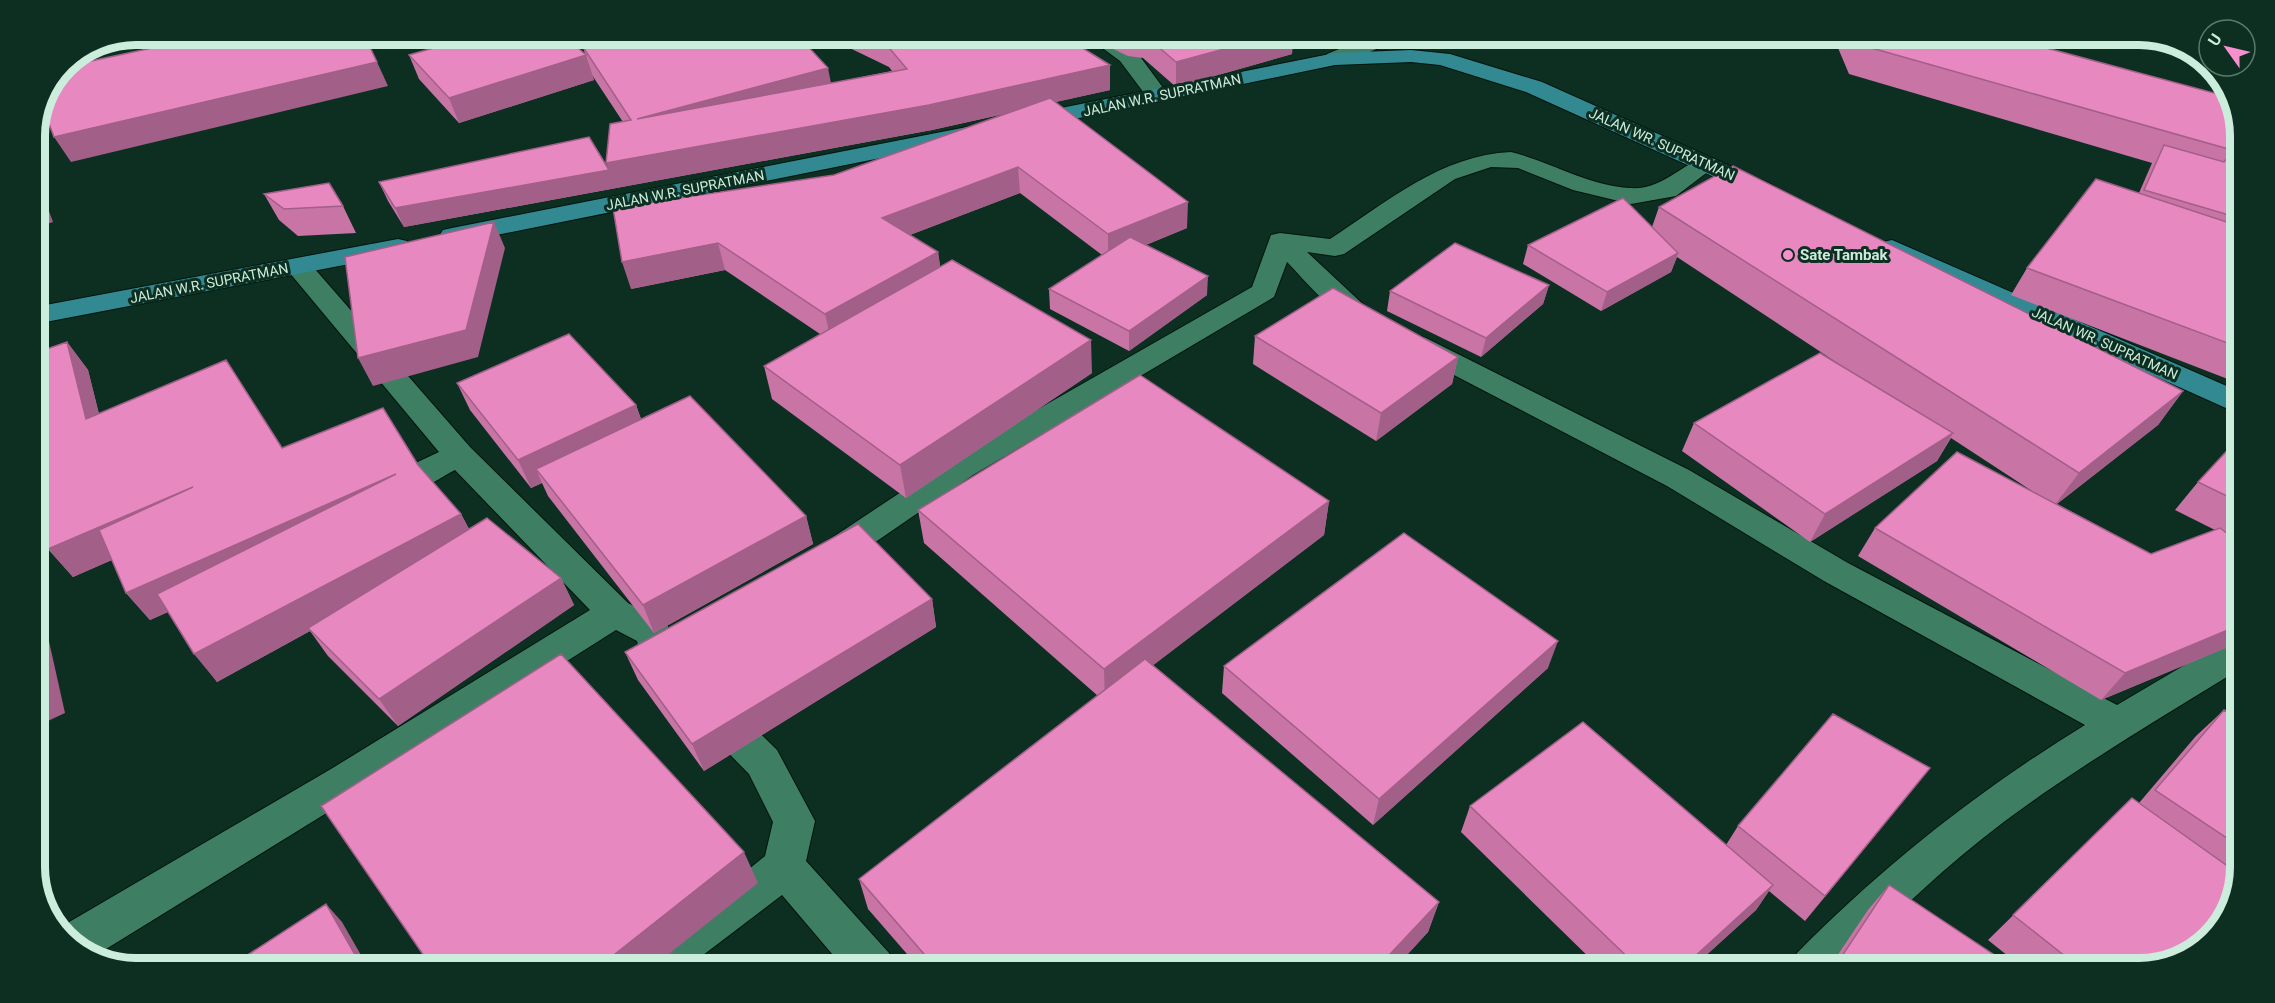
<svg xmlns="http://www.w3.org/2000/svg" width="2275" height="1003" viewBox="0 0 2275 1003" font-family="Roboto,sans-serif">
<rect width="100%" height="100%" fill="#0c2f22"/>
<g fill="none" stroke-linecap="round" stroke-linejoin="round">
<g stroke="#02150d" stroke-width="2">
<path id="minor" d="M 1368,37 L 1397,37 L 1394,41 L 1343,64 L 1327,64 L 1324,59 L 1327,54 Z
M 1089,38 L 1114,38 L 1136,51 L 1169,96 L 1166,101 L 1150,101 L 1120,61 Z
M 1511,152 C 1551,162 1589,186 1630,188 C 1668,191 1689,152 1715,159 L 1718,164 L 1676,196 L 1631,204 L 1573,190 L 1518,168 L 1491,167 L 1455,179 L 1344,254 L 1335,256 L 1307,252 L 1367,308 L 1379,318 L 1375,324 C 1345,332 1307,282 1287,262 L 1274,297 L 973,475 L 842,565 L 830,569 L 818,565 L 813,556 L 818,547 L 951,459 L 1252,287 L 1271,235 L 1280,233 L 1330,239 C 1387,202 1441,155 1511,152 Z
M 298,258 L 307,260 L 470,447 L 628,603 L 667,623 L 676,650 L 688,662 L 694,673 L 688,684 C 658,694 643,668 637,641 L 616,630 L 359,793 L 93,957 L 59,928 L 331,769 L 590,610 L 455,470 C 432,482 399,507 373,499 L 369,491 L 373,483 L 439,452 L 289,272 L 285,266 L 289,260 Z
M 1416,335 L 1426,338 L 1689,470 L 1848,563 L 2117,705 L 2222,643 L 2235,638 L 2235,672 C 2157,720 2079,766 2005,821 C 1947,865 1893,915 1843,968 L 1791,968 L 1797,953 C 1885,864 1979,790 2085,725 L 1824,581 L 1667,486 L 1406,350 L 1402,344 L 1406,338 Z
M 713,696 L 727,701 L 777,750 L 815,821 L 806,861 L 889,953 L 895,968 L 844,968 L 782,895 L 686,968 L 628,968 L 634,953 L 715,897 L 765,856 L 773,822 L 749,774 L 699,723 L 694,712 L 699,701 Z"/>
</g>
<g stroke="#02150d" stroke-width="2">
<path id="major" d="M 1411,50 L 1450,54 L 1542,82 L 1772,185 L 1775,190 L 1772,195 L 1763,197 L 1754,195 L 1526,92 L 1440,65 L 1411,62 L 1335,65 L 1026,129 L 1018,127 L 1014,122 L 1018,117 L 1026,115 L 1335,53 Z
M 972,126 L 980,128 L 984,133 L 980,138 L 452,244 L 443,242 L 439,236 L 443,230 L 452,228 Z
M 398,239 L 407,241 L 411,247 L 407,253 L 35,324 L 35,307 Z
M 1892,240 L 2238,391 L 2237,413 L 1883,254 L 1879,248 L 1883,242 Z"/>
</g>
<use href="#minor" fill="#3e7f64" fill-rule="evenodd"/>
<use href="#major" fill="#338992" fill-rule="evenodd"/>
</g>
<path fill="#c875a6" d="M 1998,35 L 2232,150 L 2228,157 L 2240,160 L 2239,219 L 2235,225 L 2239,226 L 2238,383 L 2011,295 L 2027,268 L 2139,193 L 2152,163 L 1849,74 L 1833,36 Z
M 1090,38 L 1293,38 L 1292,54 L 1176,87 L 1143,58 L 1128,56 Z
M 831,39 L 1068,39 L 1110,65 L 1110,90 L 1055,102 L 1187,228 L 1146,245 L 1207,295 L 1129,351 L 1050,309 L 1049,289 L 1102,255 L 1020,193 L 910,235 L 938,252 L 940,266 L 1092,373 L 906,498 L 772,399 L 764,366 L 820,334 L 725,270 L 631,289 L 834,175 L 1013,112 L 932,130 L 404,227 L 388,201 L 379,182 L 609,170 L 623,122 L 592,75 L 594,80 L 459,123 L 419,79 L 409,55 L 585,54 L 583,47 L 831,83 L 892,71 L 889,67 Z
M 264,194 L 343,206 L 356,233 L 298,236 L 279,220 Z
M 1659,207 L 2183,391 L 2158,425 L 2057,504 L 2151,554 L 2215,530 L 2175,510 L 2198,482 L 2237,440 L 2235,644 L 2101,700 L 1858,556 L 1875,528 L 2032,491 L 1951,438 L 1937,461 L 1810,542 L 1682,451 L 1694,423 L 1848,370 L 1677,257 L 1671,272 L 1601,311 L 1523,264 L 1528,245 L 1652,227 Z
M 1549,285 L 1543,304 L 1481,357 L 1387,311 L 1390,291 Z
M 1255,336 L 1458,357 L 1452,384 L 1376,441 L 1253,364 Z
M 67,342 L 88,370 L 99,414 L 282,448 L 418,465 L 461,514 L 469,529 L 561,578 L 574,605 L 398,726 L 328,656 L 310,631 L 217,682 L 168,612 L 150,620 L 126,593 L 112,560 L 73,577 L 48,549 Z
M 457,383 L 636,405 L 641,419 L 806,516 L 813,544 L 654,633 L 548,496 L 542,483 L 531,488 L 470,410 Z
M 1329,501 L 1324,535 L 1153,665 L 1439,902 L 1428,932 L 1395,968 L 920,969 L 868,909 L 859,879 L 1098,696 L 924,543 L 918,510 Z
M 932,599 L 936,627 L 704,771 L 638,680 L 625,652 Z
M 1224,666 L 1548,668 L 1373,825 L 1222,693 Z
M 2224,710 L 2234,716 L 2233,906 L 2139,968 L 2023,968 L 1988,940 L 2132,798 L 2139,803 L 2196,736 Z
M 1909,794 L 1805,921 L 1769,891 L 1756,910 L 1692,968 L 1600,968 L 1461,832 L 1470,806 L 1726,845 L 1738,826 Z
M 1889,885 L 2014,968 L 1829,968 L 1868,910 Z"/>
<path fill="#a25f87" d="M 1265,38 L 1293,38 L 1292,54 L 1176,87 L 1176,62 Z
M 885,39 L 962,39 L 885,43 Z
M 586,55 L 594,80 L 459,123 L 449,98 Z
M 377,62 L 388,86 L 71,162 L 54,137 Z
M 1110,65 L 1110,90 L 932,130 L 404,227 L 395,208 L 609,170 L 606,163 Z
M 828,68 L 833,93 L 637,119 Z
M 1018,167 L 1020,193 L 886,244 L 882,218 Z
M 35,174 L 53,222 L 35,228 Z
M 1188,202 L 1187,228 L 1108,260 L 1108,234 Z
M 494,222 L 505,248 L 478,357 L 373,386 L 358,358 Z
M 718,243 L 725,270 L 631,289 L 622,262 Z
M 938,252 L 942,279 L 831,341 L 825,314 Z
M 1678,253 L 1671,272 L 1601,311 L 1607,292 Z
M 1208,276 L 1207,295 L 1129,351 L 1129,331 Z
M 1549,285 L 1543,304 L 1481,357 L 1486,338 Z
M 1091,340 L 1092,373 L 906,498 L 900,465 Z
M 67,342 L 88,370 L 107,447 L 86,419 Z
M 1458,357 L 1452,384 L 1376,441 L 1381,413 Z
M 2183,391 L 2158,425 L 2054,506 L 2079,473 Z
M 636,405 L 646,433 L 536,469 L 542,483 L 531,488 L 518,460 Z
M 1953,433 L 1937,461 L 1810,542 L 1825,514 Z
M 396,474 L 412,502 L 150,620 L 126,593 Z
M 193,487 L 214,514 L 73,577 L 48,549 Z
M 1329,501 L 1324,535 L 1105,702 L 1104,669 Z
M 461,514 L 476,542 L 308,628 L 310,631 L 217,682 L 194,654 Z
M 806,516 L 813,544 L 654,633 L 643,605 Z
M 561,578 L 574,605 L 398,726 L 379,699 Z
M 35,595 L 40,601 L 65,713 L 35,727 Z
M 932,599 L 936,627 L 704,771 L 692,744 Z
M 2235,627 L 2235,644 L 2101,700 L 2125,673 Z
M 1558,641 L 1548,668 L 1373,825 L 1379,799 Z
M 1930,768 L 1909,794 L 1805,921 L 1825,896 Z
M 744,852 L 758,883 L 650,969 L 596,969 Z
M 1773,885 L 1756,910 L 1692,968 L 1682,968 Z
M 1439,902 L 1428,932 L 1395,968 L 1377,968 Z
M 326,904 L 342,922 L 369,969 L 363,969 Z"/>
<path fill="#e888c1" stroke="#a25f87" stroke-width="1.5" d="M 1998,35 L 2229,97 L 2240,130 L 2232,150 L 1861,45 L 1857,36 Z
M 1148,38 L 1265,38 L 1176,62 Z
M 801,39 L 828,68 L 637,119 L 907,69 L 885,43 L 896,39 L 1068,39 L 1110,65 L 929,105 L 606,163 L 610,124 L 631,120 L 583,47 L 613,40 Z
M 569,40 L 586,55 L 449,98 L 409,55 L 458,41 Z
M 367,41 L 377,62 L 54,137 L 44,110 L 63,67 L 180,42 Z
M 1050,98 L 1188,202 L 1108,234 L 1018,167 L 882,218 L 938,252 L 825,314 L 718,243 L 622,262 L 613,208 L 834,175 Z
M 589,137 L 609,170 L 395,208 L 379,182 Z
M 2164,145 L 2224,162 L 2228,157 L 2240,160 L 2239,218 L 2144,190 Z
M 1733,166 L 2183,391 L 2079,473 L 1659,207 Z
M 2096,179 L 2239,226 L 2238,347 L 2027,268 Z
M 329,183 L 343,206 L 284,209 L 264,194 Z
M 1623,198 L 1678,253 L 1607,292 L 1528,245 Z
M 494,222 L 466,330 L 358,358 L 345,257 Z
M 1130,237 L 1208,276 L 1129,331 L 1049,289 Z
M 1455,243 L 1549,285 L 1486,338 L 1390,291 Z
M 952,260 L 1091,340 L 900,465 L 764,366 Z
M 1333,288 L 1458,357 L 1381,413 L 1255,336 Z
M 569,334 L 636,405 L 518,460 L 457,383 Z
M 67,342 L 86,419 L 226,360 L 282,448 L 383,408 L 418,465 L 461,514 L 194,654 L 157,594 L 396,474 L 126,593 L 99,530 L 193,487 L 48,549 L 35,518 L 35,353 Z
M 1820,353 L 1953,433 L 1825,514 L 1694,423 Z
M 1140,375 L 1329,501 L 1104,669 L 918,510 Z
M 690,396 L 806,516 L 643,605 L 536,469 Z
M 2237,440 L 2237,501 L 2198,482 Z
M 1957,452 L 2151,554 L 2220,528 L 2236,540 L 2235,627 L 2125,673 L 1875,528 Z
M 487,518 L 561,578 L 379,699 L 308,628 Z
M 858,524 L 932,599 L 692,744 L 625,652 Z
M 1404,533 L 1558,641 L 1379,799 L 1224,666 Z
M 35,645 L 45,694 L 35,698 Z
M 561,654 L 744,852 L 596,969 L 433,969 L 321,806 Z
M 1145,659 L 1439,902 L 1377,968 L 937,969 L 859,879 Z
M 2224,710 L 2234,716 L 2233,842 L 2155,790 Z
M 1833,714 L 1930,768 L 1825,896 L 1738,826 Z
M 1583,722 L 1773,885 L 1682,968 L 1639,968 L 1470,806 Z
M 2132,798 L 2233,870 L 2233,906 L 2196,951 L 2139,968 L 2080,968 L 2013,915 Z
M 1889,885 L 2014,968 L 1834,968 Z
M 326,904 L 363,969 L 226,969 Z"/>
<circle fill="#f790cd" stroke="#0c2f22" stroke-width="2" cx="1788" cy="255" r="6"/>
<g text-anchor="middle" stroke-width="6" stroke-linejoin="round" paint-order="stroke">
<g font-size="14" fill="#ccecdc" stroke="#0c2f22">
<text transform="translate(1162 95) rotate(-12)" y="5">JALAN W.R. SUPRATMAN</text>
<text transform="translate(1662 144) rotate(24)" y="5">JALAN WR. SUPRATMAN</text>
<text transform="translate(685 190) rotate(-11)" y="5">JALAN W.R. SUPRATMAN</text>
<text transform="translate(209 283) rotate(-11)" y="5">JALAN W.R. SUPRATMAN</text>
<text transform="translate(2105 343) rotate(24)" y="5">JALAN WR. SUPRATMAN</text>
</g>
<g font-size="15" font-weight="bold" fill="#ccecdc" stroke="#0c2f22" text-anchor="start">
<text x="1800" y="260">Sate Tambak</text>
</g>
</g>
<path d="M0 0H2275V1003H0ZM136 45H2139A91 91 0 0 1 2230 136V867A91 91 0 0 1 2139 958H136A91 91 0 0 1 45 867V136A91 91 0 0 1 136 45Z" fill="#0c2f22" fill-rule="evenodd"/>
<path fill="none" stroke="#ccecdc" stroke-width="8" d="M136 45H2139A91 91 0 0 1 2230 136V867A91 91 0 0 1 2139 958H136A91 91 0 0 1 45 867V136A91 91 0 0 1 136 45Z"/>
<g transform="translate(2227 48) rotate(304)"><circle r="28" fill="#0c2f22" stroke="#597b6c" stroke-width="1.5"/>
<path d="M0-4.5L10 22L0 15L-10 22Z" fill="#f790cd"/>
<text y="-9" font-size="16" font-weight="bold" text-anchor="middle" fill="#ccecdc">U</text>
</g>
</svg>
